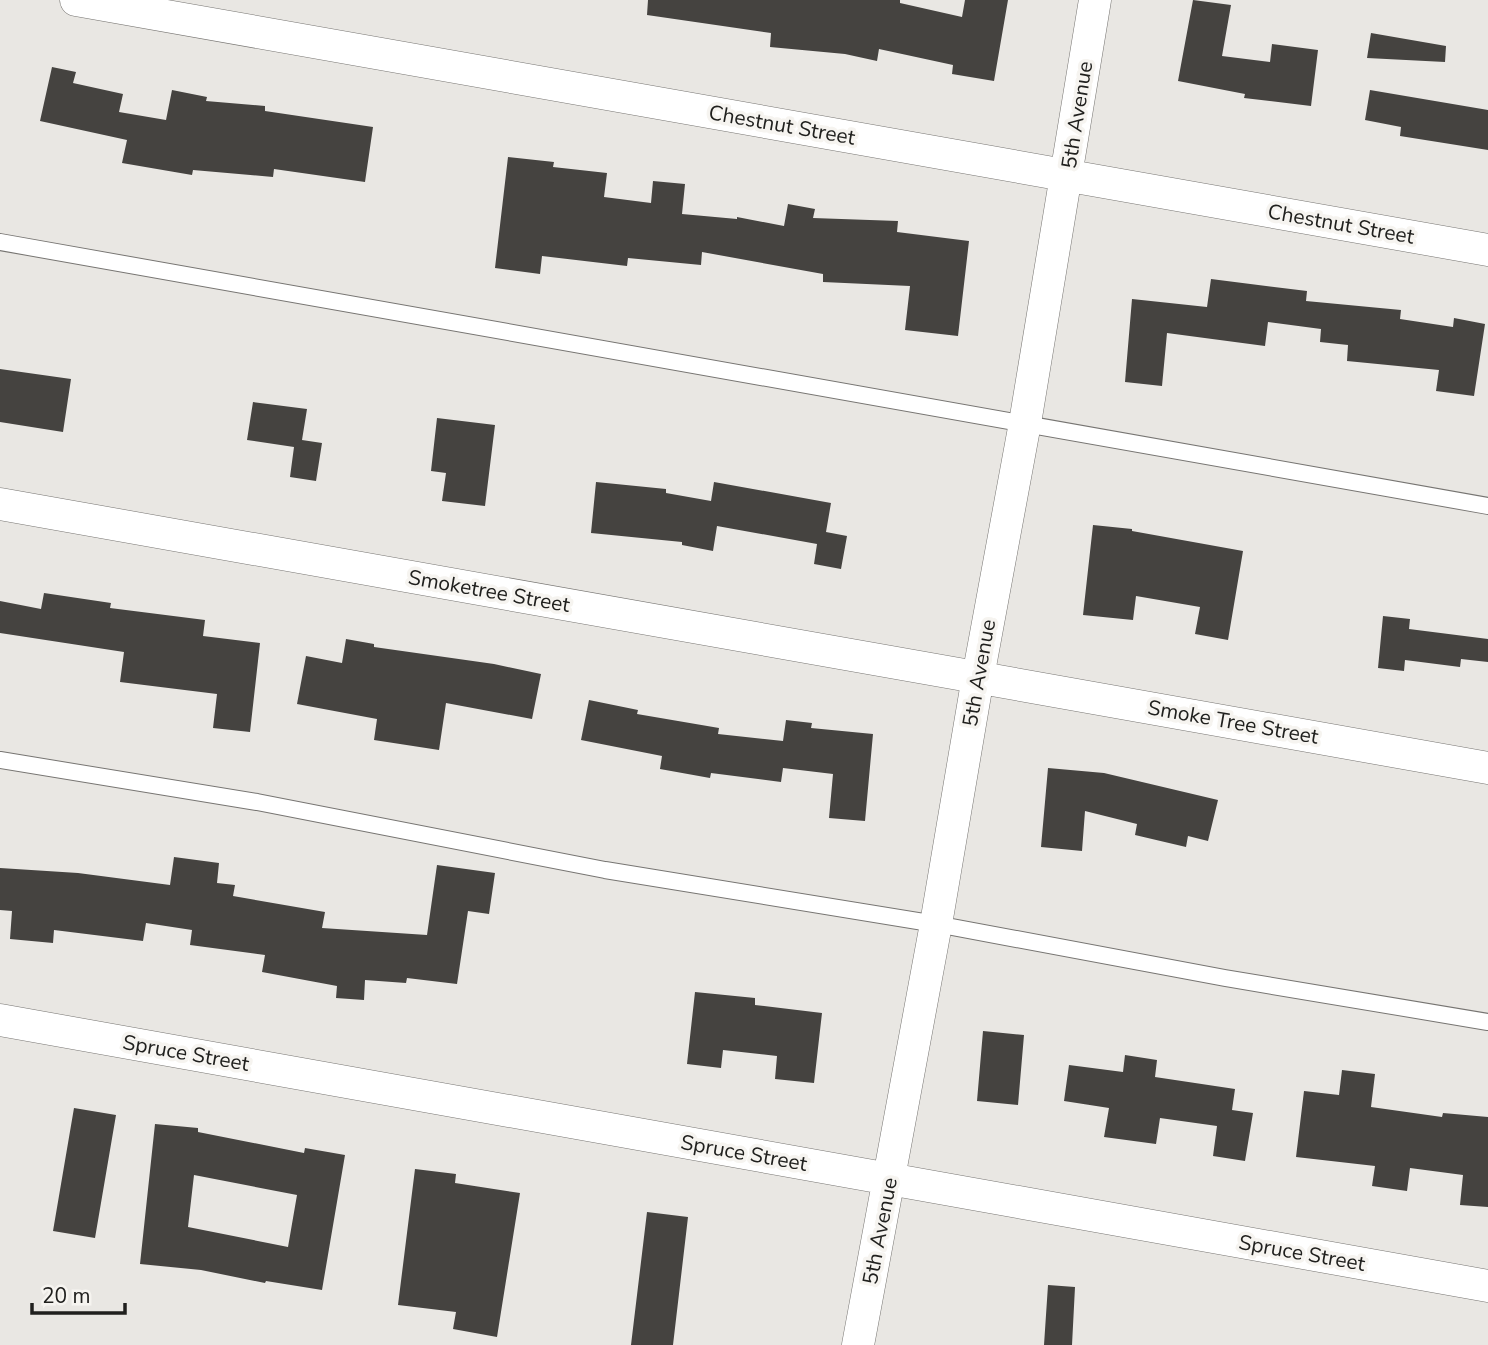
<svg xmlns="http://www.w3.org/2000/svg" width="1488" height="1345" viewBox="0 0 1488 1345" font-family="'Nunito Sans',sans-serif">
<rect width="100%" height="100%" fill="#e9e7e3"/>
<path fill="#454340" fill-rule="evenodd" d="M 648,0 L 900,0 L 900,3 L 962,17 L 965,0 L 1008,0 L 994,81 L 952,74 L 953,65 L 879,49 L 877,61 L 845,54 L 770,47 L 771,33 L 647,15 Z
M 1193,0 L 1231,5 L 1222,56 L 1270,62 L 1272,44 L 1318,50 L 1311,106 L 1244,98 L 1245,94 L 1178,81 Z
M 1371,33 L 1446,46 L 1445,62 L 1367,58 Z
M 52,67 L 76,72 L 73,83 L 123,94 L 119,112 L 166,120 L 172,90 L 207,97 L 206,101 L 265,106 L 265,111 L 373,127 L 365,182 L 274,169 L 273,177 L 193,170 L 192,175 L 122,163 L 127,140 L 40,121 Z
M 1370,90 L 1488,110 L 1488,150 L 1400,136 L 1401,127 L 1365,120 Z
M 508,157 L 554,162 L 553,167 L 607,173 L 604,197 L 651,203 L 653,181 L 685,184 L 682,214 L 737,219 L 737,217 L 784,226 L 788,204 L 815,209 L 813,218 L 898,221 L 897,232 L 969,241 L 958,336 L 905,330 L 910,286 L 823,282 L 823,274 L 702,252 L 701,265 L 628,258 L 627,266 L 542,256 L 540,274 L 495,268 Z
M 1211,279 L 1307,291 L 1306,301 L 1401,310 L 1400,319 L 1453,327 L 1454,318 L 1485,324 L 1474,396 L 1436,391 L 1439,370 L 1347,361 L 1348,345 L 1320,342 L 1321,329 L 1268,322 L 1265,346 L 1167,333 L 1162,386 L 1125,382 L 1132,299 L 1207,307 Z
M 0,369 L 71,379 L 63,432 L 0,422 Z
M 253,402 L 307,409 L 302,440 L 322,443 L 316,481 L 290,477 L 294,447 L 247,440 Z
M 437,418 L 495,425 L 485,506 L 442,501 L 446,473 L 431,471 Z
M 596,482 L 666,489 L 666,493 L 711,501 L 714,482 L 831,503 L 826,532 L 847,536 L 841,569 L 814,564 L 817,544 L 717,526 L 713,551 L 682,545 L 682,542 L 591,533 Z
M 1093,525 L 1132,529 L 1132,531 L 1243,551 L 1228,640 L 1195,634 L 1200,607 L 1136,596 L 1133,620 L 1083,615 Z
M 44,593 L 111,603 L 110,608 L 205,620 L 203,636 L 260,643 L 250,732 L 213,728 L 217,694 L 120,682 L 124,652 L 0,633 L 0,601 L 41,609 Z
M 1383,616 L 1410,619 L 1409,629 L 1488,639 L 1488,662 L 1461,659 L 1460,667 L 1405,660 L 1404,671 L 1378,668 Z
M 346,639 L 374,644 L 374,647 L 494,664 L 541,674 L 532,719 L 446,703 L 439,750 L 374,740 L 377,719 L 297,704 L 306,656 L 342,663 Z
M 589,700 L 638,710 L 637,714 L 719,728 L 718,734 L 783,741 L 786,720 L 812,723 L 811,728 L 873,734 L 865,821 L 829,818 L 833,774 L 783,768 L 781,782 L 711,773 L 710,778 L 660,769 L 662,756 L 581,740 Z
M 1048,768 L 1104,773 L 1218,800 L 1208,841 L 1188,836 L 1186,847 L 1135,835 L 1137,824 L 1085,811 L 1082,851 L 1041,847 Z
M 174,857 L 219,863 L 217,883 L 235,885 L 233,896 L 325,912 L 322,928 L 427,935 L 437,865 L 495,873 L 489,914 L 468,911 L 457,984 L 407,978 L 406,983 L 365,980 L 364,1000 L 336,998 L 337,986 L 262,972 L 265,955 L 190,945 L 192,930 L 146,923 L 143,941 L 54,930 L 53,943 L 10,939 L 12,911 L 0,910 L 0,868 L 78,873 L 170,885 Z
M 695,992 L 755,998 L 755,1005 L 822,1013 L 814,1083 L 775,1079 L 777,1056 L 723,1050 L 721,1068 L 687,1064 Z
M 983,1031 L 1024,1035 L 1018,1105 L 977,1101 Z
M 1125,1055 L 1157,1060 L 1155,1077 L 1235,1089 L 1232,1110 L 1253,1113 L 1245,1161 L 1213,1156 L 1217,1126 L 1160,1118 L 1156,1144 L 1104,1137 L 1109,1108 L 1064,1101 L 1069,1065 L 1123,1072 Z
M 1342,1070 L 1375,1074 L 1371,1107 L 1442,1117 L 1443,1113 L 1488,1117 L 1488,1207 L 1460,1205 L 1463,1175 L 1410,1168 L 1407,1191 L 1372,1186 L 1375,1166 L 1296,1157 L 1304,1091 L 1339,1095 Z
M 74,1108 L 116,1115 L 95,1238 L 53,1231 Z
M 155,1124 L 198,1128 L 198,1132 L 304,1153 L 305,1148 L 345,1155 L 322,1290 L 266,1281 L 265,1283 L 201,1270 L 140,1264 ZM 194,1175 L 297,1195 L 288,1247 L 188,1227 Z
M 415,1169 L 456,1174 L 455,1183 L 520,1193 L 497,1337 L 453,1329 L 456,1312 L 398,1305 Z
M 647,1212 L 688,1217 L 673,1345 L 631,1345 Z
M 1048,1285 L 1075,1287 L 1072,1345 L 1044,1345 Z"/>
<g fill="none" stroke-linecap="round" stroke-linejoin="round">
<g stroke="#777572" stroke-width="18">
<path id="lane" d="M 0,242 L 1488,506
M 0,760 L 257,802 L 605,870 L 936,924 L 1225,978 L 1488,1022"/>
</g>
<g stroke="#777572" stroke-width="33">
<path id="street" d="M 76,0 L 1488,250
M 0,504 L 1488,768
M 0,1020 L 1488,1286
M 858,1345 L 936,924 L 978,677 L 1025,423 L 1095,0"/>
</g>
<use href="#lane" stroke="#fff" stroke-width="16"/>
<use href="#street" stroke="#fff" stroke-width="32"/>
</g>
<g text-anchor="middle" stroke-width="7" stroke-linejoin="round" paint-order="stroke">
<g font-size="21" fill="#20201e" stroke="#f6f4f0">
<text transform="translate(1077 115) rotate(-81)" y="7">5th Avenue</text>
<text transform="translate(782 125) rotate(10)" y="7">Chestnut Street</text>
<text transform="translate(1341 224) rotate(10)" y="7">Chestnut Street</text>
<text transform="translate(489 591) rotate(10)" y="7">Smoketree Street</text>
<text transform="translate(979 673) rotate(-80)" y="7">5th Avenue</text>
<text transform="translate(1233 722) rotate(10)" y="7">Smoke Tree Street</text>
<text transform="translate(186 1053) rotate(10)" y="7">Spruce Street</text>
<text transform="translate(744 1153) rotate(10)" y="7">Spruce Street</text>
<text transform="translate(880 1231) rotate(-79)" y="7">5th Avenue</text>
<text transform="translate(1302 1253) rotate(10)" y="7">Spruce Street</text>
</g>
</g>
<path d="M32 1303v10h93v-10" fill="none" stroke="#20201e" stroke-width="3.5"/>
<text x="42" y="1303" font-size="21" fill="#20201e" stroke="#f6f4f0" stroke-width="5" paint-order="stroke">20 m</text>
</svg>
